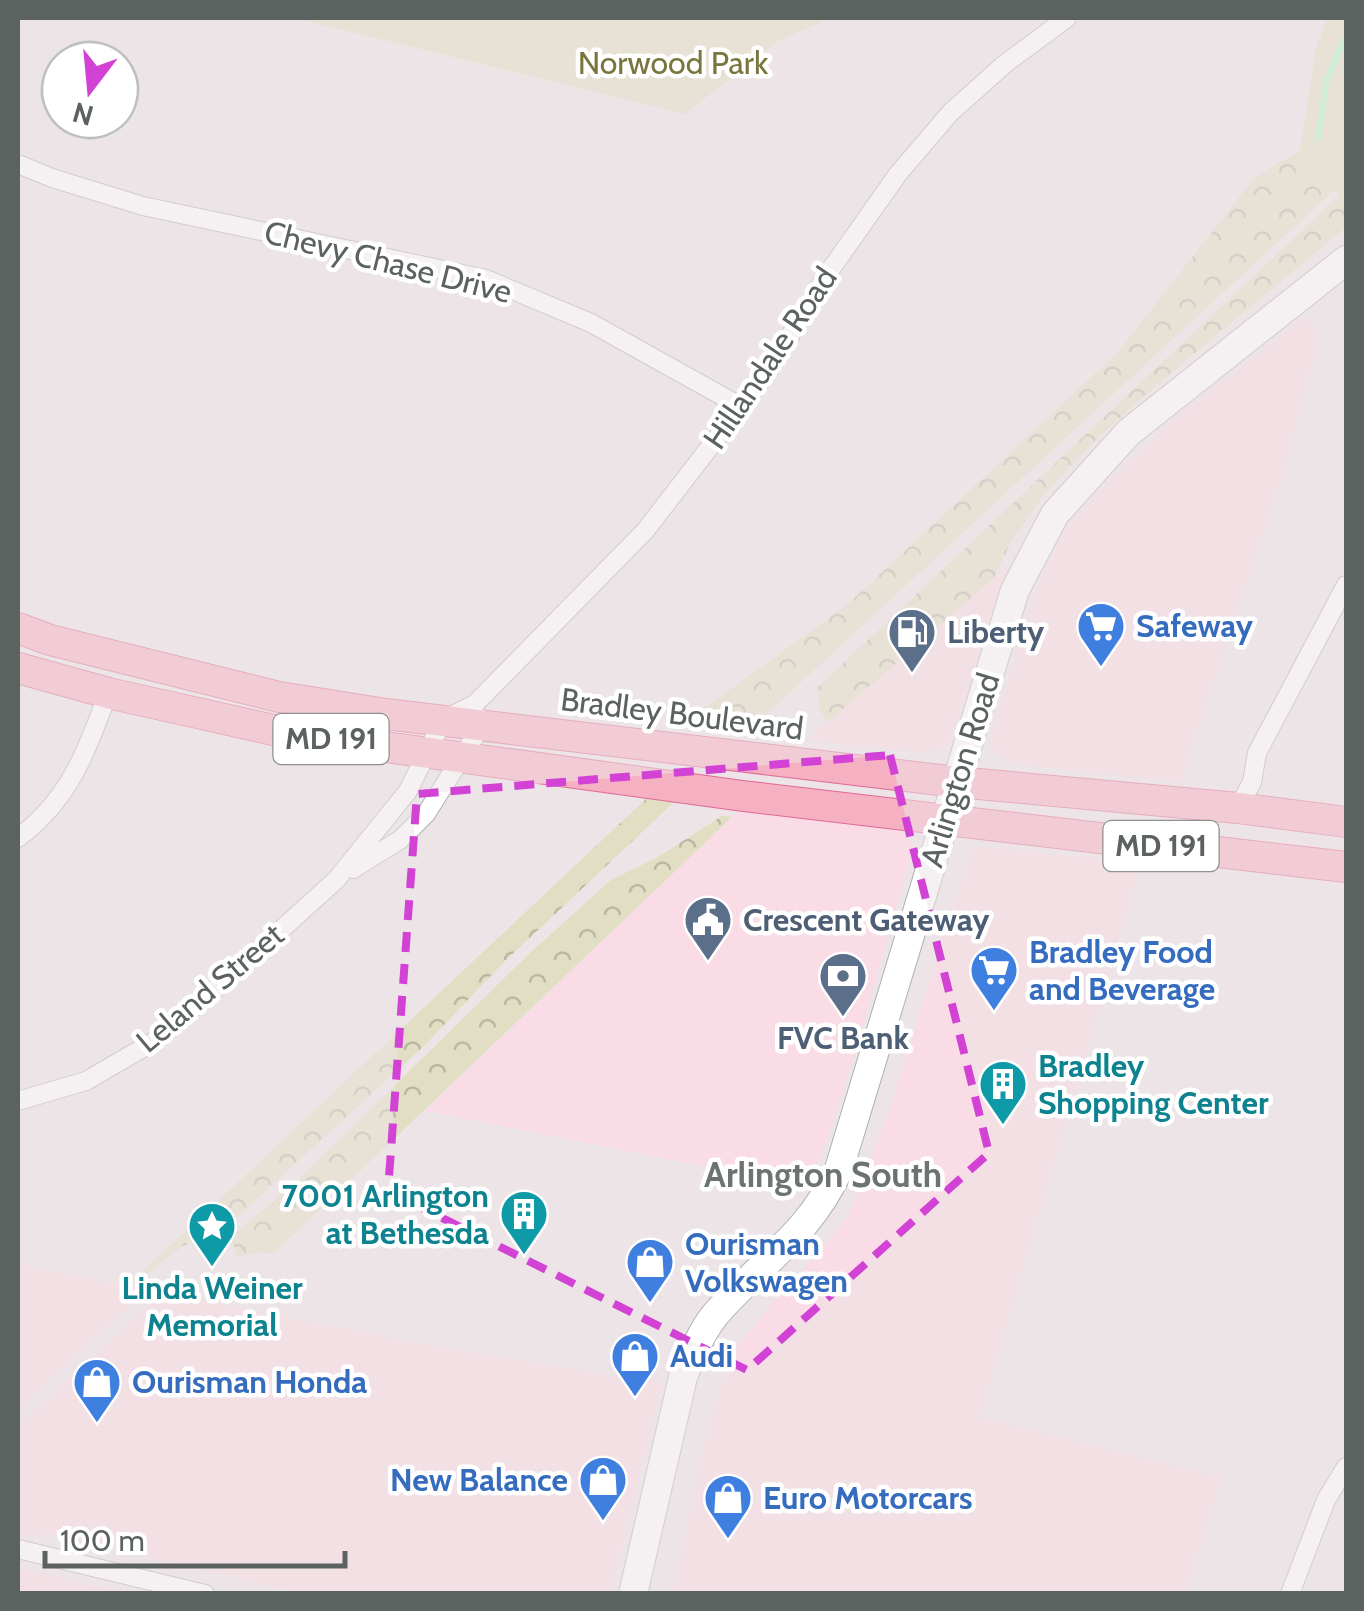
<svg xmlns="http://www.w3.org/2000/svg" width="1364" height="1611" viewBox="0 0 1364 1611" font-family="Cabin,sans-serif">
<defs>
<pattern id="grass-dots" width="8" height="8" patternUnits="userSpaceOnUse" patternTransform="scale(2.5)"><rect width="8" height="8" fill="#e1dec3"/><path d="M2 2h.1M6 6h.1" fill="none" stroke="#bab7a2" stroke-width="1.8" stroke-linecap="round"/></pattern>
<pattern id="forest-crowns" width="20" height="18" patternUnits="userSpaceOnUse" patternTransform="scale(2.5)"><rect width="20" height="18" fill="#e1dec3"/><path d="M2 6a3 3 0 1 1 6 0M12 15a3 3 0 1 1 6 0" fill="none" stroke="#bab7a2"/></pattern>
</defs>
<rect width="100%" height="100%" fill="#ece4e6"/>
<path fill="#f9dce5" d="M 1306,316 L 1318,339 L 1287,460 L 1180,782 L 1016,764 L 998,756 L 992,746 L 992,734 L 1033,599 L 1056,547 L 1072,522 L 1100,489 L 1176,418 Z
M 1013,564 L 947,747 L 924,753 L 806,740 L 974,592 Z
M 740,809 L 898,828 L 913,845 L 861,1031 L 831,1128 L 808,1187 L 425,1111 Z
M 973,846 L 1141,863 L 980,1417 L 1222,1477 L 1185,1593 L 672,1593 L 707,1434 L 727,1367 L 738,1346 L 768,1308 L 831,1239 L 851,1211 L 886,1119 Z
M 18,1264 L 147,1290 L 18,1408 Z
M 165,1294 L 468,1352 L 662,1383 L 611,1593 L 299,1593 L 46,1532 L 38,1537 L 18,1533 L 18,1426 L 160,1295 Z
M 18,1568 L 127,1593 L 18,1593 Z"/>
<path fill="url(#grass-dots)" d="M 204,1214 L 223,1230 L 214,1238 C 178,1236 157,1274 127,1286 Z"/>
<path fill="url(#forest-crowns)" d="M 1346,18 L 1346,179 L 759,721 L 695,715 L 848,604 L 1118,352 L 1255,177 L 1300,151 L 1309,104 Z
M 1346,189 L 1346,227 L 1146,394 L 1099,437 L 1045,493 L 1011,542 L 994,578 L 827,723 L 820,710 L 817,688 Z
M 646,799 L 674,802 L 504,962 L 425,1045 L 223,1230 L 204,1214 Z
M 722,816 L 732,817 L 273,1254 L 259,1252 L 237,1257 L 231,1237 L 297,1181 L 531,952 L 611,880 L 658,857 Z"/>
<path fill="#e1dec3" d="M 295,18 L 830,18 L 778,41 L 685,114 Z
M 1328,18 L 1346,18 L 1346,202 L 1300,151 L 1316,48 Z"/>
<g fill="none" stroke-linecap="round" stroke-linejoin="round">
<path stroke="#acf5c4" stroke-width="6" d="M 1318,138 L 1327,79 L 1346,36"/>
<g stroke="#adb2b0" stroke-width="20">
<path id="minor" d="M 18,164 L 52,178 L 143,206 L 486,279 L 591,323 L 740,406
M 1238,808 L 1252,782 L 1257,753 L 1346,585
M 18,838 C 70,799 86,752 108,693
M 353,869 L 401,839 L 426,814 L 482,725 L 480,718
M 18,1101 L 86,1081 L 153,1042 L 211,993 L 336,880 L 408,791 L 443,720 L 475,704 L 645,531 L 770,369 L 826,276 L 898,174 L 951,112 L 1006,63 L 1067,18
M 18,1549 L 205,1594
M 1290,1594 L 1326,1500 L 1346,1467"/>
</g>
<g stroke="#acb2b0" stroke-width="30">
<path id="secondary" d="M 633,1594 L 683,1377 C 691,1357 701,1332 715,1315 C 760,1262 808,1237 839,1169 L 1015,590 L 1055,514 L 1128,433 L 1346,260"/>
</g>
<g stroke="#e06996" stroke-width="32">
<path id="primary" d="M 18,628 L 50,640 L 279,697 L 386,714 L 957,782 L 1238,808 L 1346,822
M 18,668 L 108,693 L 291,734 L 743,796 L 1346,867"/>
</g>
<use href="#minor" stroke="#fff" stroke-width="18"/>
<use href="#secondary" stroke="#fff" stroke-width="28"/>
<use href="#primary" stroke="#f5b0c2" stroke-width="30"/>
</g>
<path d="M0 0H1364V1611H0ZM 890,755 L 989,1153 L 747,1370 L 388,1191 L 417,794 Z" fill="#ece4e6" fill-opacity=".55" fill-rule="evenodd"/>
<path fill="none" stroke="#d242d4" stroke-width="8" stroke-dasharray="20 12" stroke-linejoin="round" d="M 890,755 L 989,1153 L 747,1370 L 388,1191 L 417,794 Z"/>
<defs>
<g id="supermarket-pin" transform="scale(2.5)"><path d="M0 17L-7.5 6A9.5 9.5 0 1 1 7.5 6Z" fill="#3f7fe0" stroke="#fff"/><path d="M-6-5.5h2.5l.6 2H6L4.5 2H-2.5L-4.4-4H-6ZM-1.5 3.2a1.3 1.3 0 1 0 .1 0ZM3 3.2a1.3 1.3 0 1 0 .1 0Z" fill="#fff"/></g>
<g id="fuel-pin" transform="scale(2.5)"><path d="M0 17L-7.5 6A9.5 9.5 0 1 1 7.5 6Z" fill="#5c6f8a" stroke="#fff"/><path d="M-5.5-6h7V0h2V4h1.3V-2.5L3-4.5l.8-.8L6-3V5H2.5V1h-1V6h-7ZM-4.2-4.7v3.2H.2V-4.7Z" fill="#fff"/></g>
<g id="civic-pin" transform="scale(2.5)"><path d="M0 17L-7.5 6A9.5 9.5 0 1 1 7.5 6Z" fill="#5c6f8a" stroke="#fff"/><path d="M-.6-6.5H3V-4.5H.6V-3L4-1V1h2V6H-6V1h2V-1L-.6-3ZM-1.2 2.5V6h2.4V2.5Z" fill="#fff"/></g>
<g id="bank-pin" transform="scale(2.5)"><path d="M0 17L-7.5 6A9.5 9.5 0 1 1 7.5 6Z" fill="#5c6f8a" stroke="#fff"/><path d="M-6-4H6V4H-6ZM0-2.3a2.3 2.3 0 1 0 0 4.6a2.3 2.3 0 1 0 0-4.6Z" fill="#fff"/></g>
<g id="building-pin" transform="scale(2.5)"><path d="M0 17L-7.5 6A9.5 9.5 0 1 1 7.5 6Z" fill="#0f9aa8" stroke="#fff"/><path d="M-4-6H4V6H1V3H-1V6H-4ZM-2.5-4.3h1.7v1.8h-1.7ZM.8-4.3h1.7v1.8H.8ZM-2.5-1h1.7V.8h-1.7ZM.8-1h1.7V.8H.8Z" fill="#fff"/></g>
<g id="sight-pin" transform="scale(2.5)"><path d="M0 17L-7.5 6A9.5 9.5 0 1 1 7.5 6Z" fill="#0f9aa8" stroke="#fff"/><path d="M0-6L1.8-2.2L6-1.7L2.9 1.2L3.7 5.4L0 3.3L-3.7 5.4L-2.9 1.2L-6-1.7L-1.8-2.2Z" fill="#fff"/></g>
<g id="shop-pin" transform="scale(2.5)"><path d="M0 17L-7.5 6A9.5 9.5 0 1 1 7.5 6Z" fill="#3f7fe0" stroke="#fff"/><path d="M-5-2.5h2.3a2.7 3.5 0 0 1 5.4 0H5L5.5 6h-11ZM-1.5-2.5h3a1.5 2.3 0 0 0-3 0Z" fill="#fff"/></g>
</defs>
<g fill-rule="evenodd">
<use href="#supermarket-pin" x="1101" y="626"/>
<use href="#fuel-pin" x="912" y="632"/>
<use href="#civic-pin" x="708" y="920"/>
<use href="#supermarket-pin" x="994" y="970"/>
<use href="#bank-pin" x="843" y="976"/>
<use href="#building-pin" x="1003" y="1084"/>
<use href="#building-pin" x="524" y="1214"/>
<use href="#sight-pin" x="212" y="1226"/>
<use href="#shop-pin" x="650" y="1262"/>
<use href="#shop-pin" x="635" y="1356"/>
<use href="#shop-pin" x="97" y="1382"/>
<use href="#shop-pin" x="603" y="1480"/>
<use href="#shop-pin" x="728" y="1498"/>
</g>
<g text-anchor="middle" stroke-width="9" stroke-linejoin="round" paint-order="stroke">
<g fill="#fff" stroke="#8d918f" stroke-width="2.5">
<rect x="273.5" y="714" width="115" height="50" rx="8"/>
<rect x="1103.5" y="821" width="115" height="50" rx="8"/>
</g>
<g font-size="30" font-weight="bold" fill="#5c625f">
<text x="331" y="749">MD 191</text>
<text x="1161" y="856">MD 191</text>
</g>
<g font-size="32" fill="#79763d" stroke="#fff">
<text x="673" y="74">Norwood Park</text>
</g>
<g font-size="32" fill="#5c625f" stroke="#fff">
<text transform="translate(388 262) rotate(14)" y="11">Chevy Chase Drive</text>
<text transform="translate(770 358) rotate(-56)" y="11">Hillandale Road</text>
<text transform="translate(682 714) rotate(7)" y="11">Bradley Boulevard</text>
<text transform="translate(960 770) rotate(-73)" y="11">Arlington Road</text>
<text transform="translate(210 988) rotate(-40)" y="11">Leland Street</text>
</g>
<g font-size="32" font-weight="bold" fill="#366cbe" stroke="#fff" text-anchor="start">
<text x="1136" y="637">Safeway</text>
<text x="1029" y="963">Bradley Food<tspan x="1029" dy="37">and Beverage</tspan></text>
<text x="685" y="1255">Ourisman<tspan x="685" dy="37">Volkswagen</tspan></text>
<text x="670" y="1367">Audi</text>
<text x="132" y="1393">Ourisman Honda</text>
<text x="568" y="1491" text-anchor="end">New Balance</text>
<text x="763" y="1509">Euro Motorcars</text>
</g>
<g font-size="32" font-weight="bold" fill="#4e5e75" stroke="#fff" text-anchor="start">
<text x="947" y="643">Liberty</text>
<text x="743" y="931">Crescent Gateway</text>
<text x="843" y="1049" text-anchor="middle">FVC Bank</text>
</g>
<g font-size="32" font-weight="bold" fill="#0d838f" stroke="#fff" text-anchor="start">
<text x="1038" y="1077">Bradley<tspan x="1038" dy="37">Shopping Center</tspan></text>
<text x="489" y="1207" text-anchor="end">7001 Arlington<tspan x="489" dy="37">at Bethesda</tspan></text>
<text x="212" y="1299" text-anchor="middle">Linda Weiner<tspan x="212" dy="37">Memorial</tspan></text>
</g>
<g font-size="35" font-weight="bold" fill="#6d7470" stroke="#fff">
<text x="823" y="1187">Arlington South</text>
</g>
</g>
<rect width="1364" height="1611" fill="none" stroke="#5c625f" stroke-width="40"/>
<g transform="translate(90 90) rotate(196)"><circle r="48" fill="#ffffff" stroke="#bec0bf" stroke-width="2.5"/>
<path d="M0-8L18 38L0 25L-18 38Z" fill="#d242d4"/>
<text y="-15" font-size="28" font-weight="bold" text-anchor="middle" fill="#5c625f">N</text>
</g>
<path d="M45 1551v15h300v-15" fill="none" stroke="#5c625f" stroke-width="5"/>
<text x="60" y="1551" font-size="30" fill="#5c625f" stroke="#ffffff" stroke-width="8" paint-order="stroke">100 m</text>
</svg>
